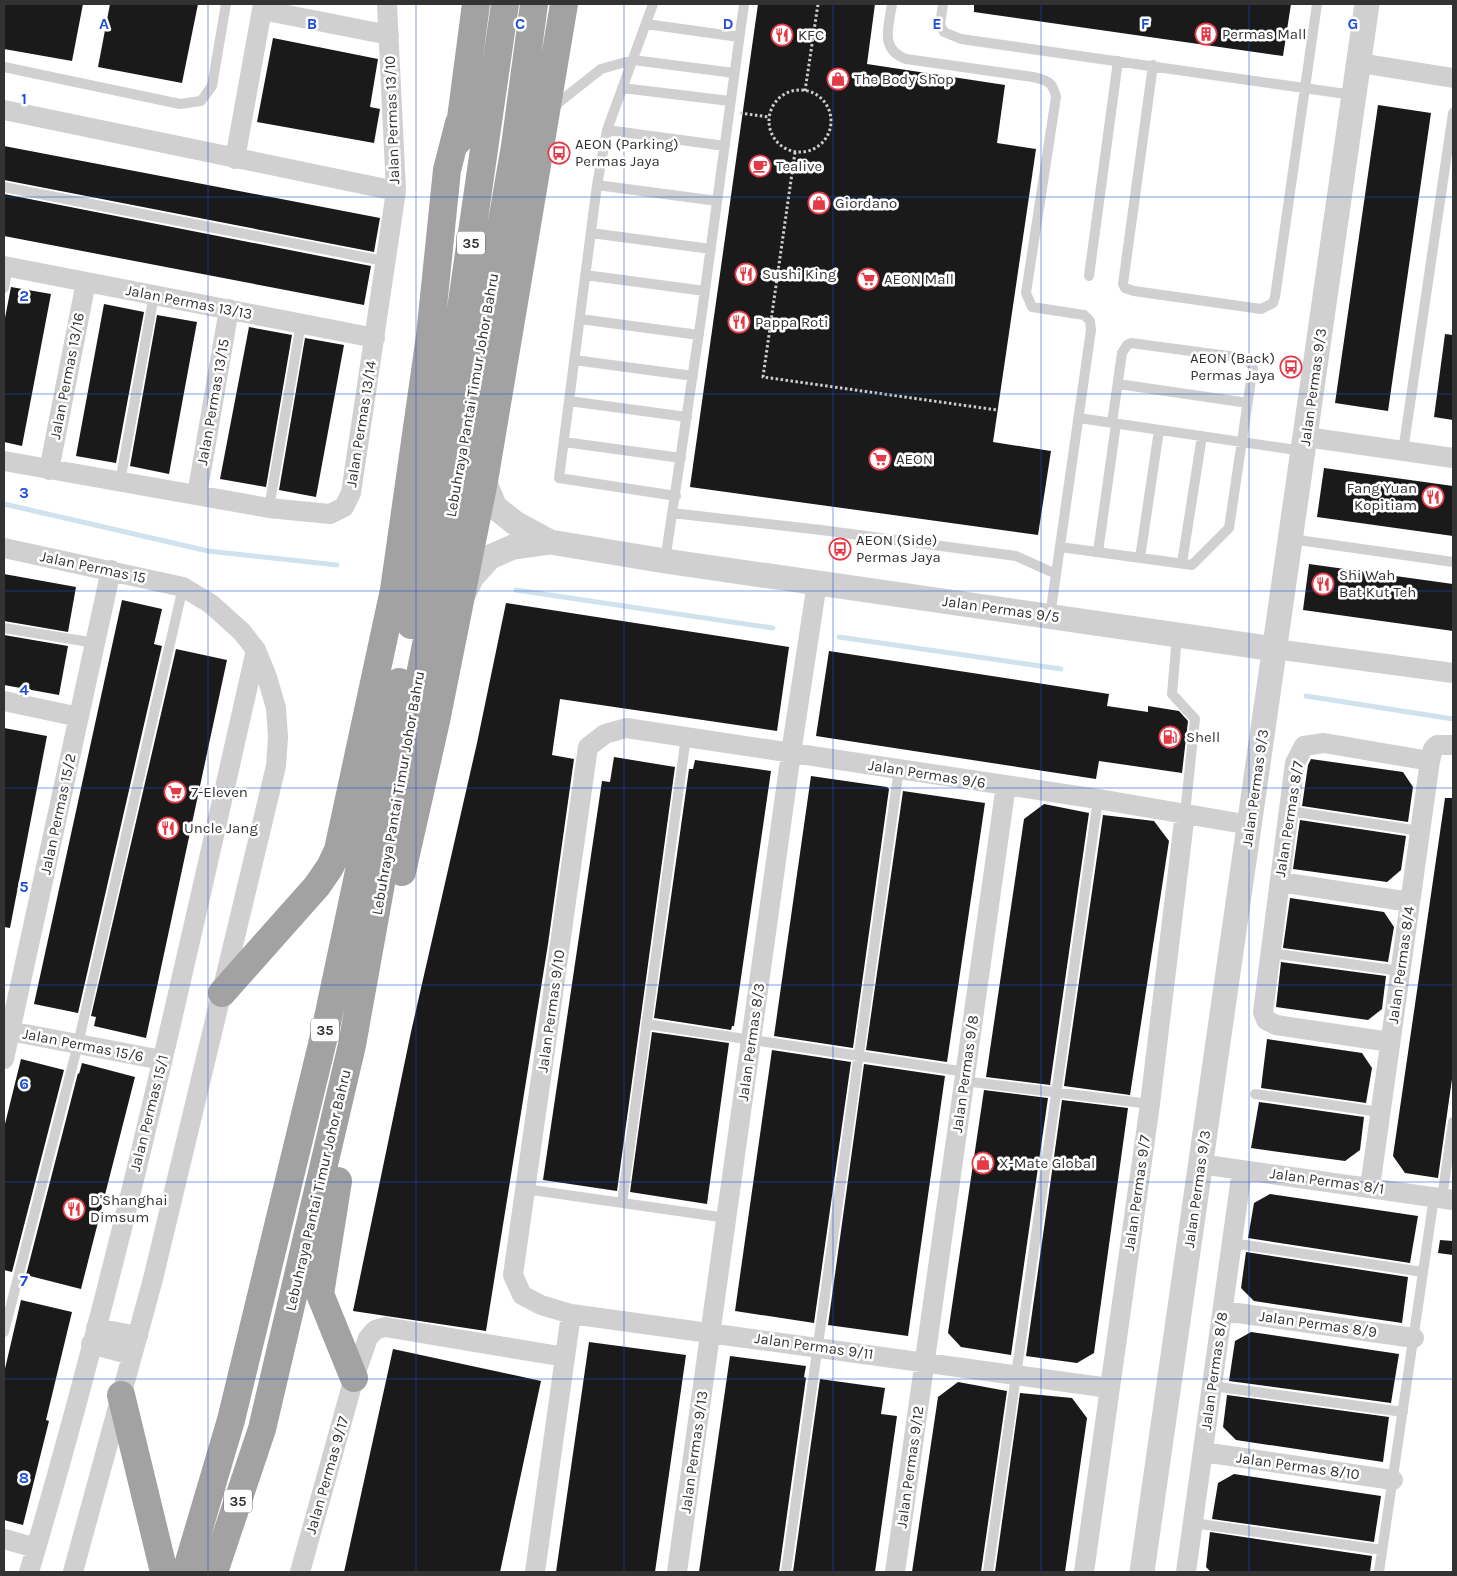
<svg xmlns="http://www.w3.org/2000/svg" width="1457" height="1576" viewBox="0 0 1457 1576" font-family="Karla,sans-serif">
<rect width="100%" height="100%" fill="#fff"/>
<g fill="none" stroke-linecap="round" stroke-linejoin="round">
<path stroke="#cfe2ee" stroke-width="5" d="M 4,504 L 208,551 L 337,565
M 516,590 L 773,628
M 839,637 L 1061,669
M 1306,696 L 1453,719"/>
</g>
<path fill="#1a1a1a" d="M 4,4 L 83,4 L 72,61 L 4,49 Z
M 110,4 L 198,4 L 182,83 L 98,67 Z
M 758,4 L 875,4 L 867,64 L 1005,85 L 997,143 L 1036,149 L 993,442 L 1051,451 L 1038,535 L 690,487 Z
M 974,4 L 1291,4 L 1283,56 L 974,12 Z
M 273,38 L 378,59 L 370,107 L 380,109 L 374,143 L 257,122 Z
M 1378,105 L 1431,113 L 1388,411 L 1335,403 Z
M 4,146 L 380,218 L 374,252 L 4,180 Z
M 4,194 L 371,266 L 364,305 L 4,236 Z
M 11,287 L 51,294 L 22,446 L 4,442 L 4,323 Z
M 104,304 L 144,312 L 116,463 L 76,456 Z
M 157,315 L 197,322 L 169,474 L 130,466 Z
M 249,327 L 292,335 L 266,487 L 220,479 Z
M 1445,334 L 1453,335 L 1453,420 L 1434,417 Z
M 305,338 L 344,345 L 316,497 L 279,490 Z
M 1324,468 L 1453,486 L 1453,536 L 1317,517 Z
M 1309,564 L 1453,584 L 1453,631 L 1303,610 Z
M 4,574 L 76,587 L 68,632 L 4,621 Z
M 122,600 L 162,609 L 154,644 L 162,646 L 78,1013 L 34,1004 Z
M 506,603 L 789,647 L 777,731 L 560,699 L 552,755 L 574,759 L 548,944 L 486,1331 L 353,1311 L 411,1032 L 477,743 Z
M 4,635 L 68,646 L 59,695 L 4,685 Z
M 176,649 L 227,660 L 146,1038 L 94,1026 L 96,1017 L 91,1016 Z
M 829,651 L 1109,694 L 1107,706 L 1148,712 L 1148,706 L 1179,711 L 1188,721 L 1182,773 L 1099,761 L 1096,779 L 816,736 Z
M 4,728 L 47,736 L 10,928 L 4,927 Z
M 614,757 L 675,767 L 617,1191 L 543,1180 L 602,781 L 610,782 Z
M 1311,759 L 1403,772 L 1413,787 L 1408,822 L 1302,806 L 1308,765 Z
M 695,760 L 771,771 L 734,1026 L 732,1026 L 731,1030 L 654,1018 L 689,769 L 693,769 Z
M 811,776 L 887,787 L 889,789 L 853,1048 L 774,1036 Z
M 903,791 L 985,803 L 947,1062 L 866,1050 Z
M 1445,798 L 1453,798 L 1453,1072 L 1438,1178 L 1405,1173 L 1393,1156 Z
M 1044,804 L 1089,813 L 1050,1085 L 986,1077 L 1024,819 Z
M 1103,815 L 1154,821 L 1169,841 L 1130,1095 L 1064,1086 Z
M 1300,820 L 1406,836 L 1401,870 L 1387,882 L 1293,869 Z
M 1290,898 L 1384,912 L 1394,927 L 1388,962 L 1283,948 Z
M 1281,962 L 1386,976 L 1382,1009 L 1368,1020 L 1276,1007 Z
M 652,1032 L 729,1043 L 707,1204 L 630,1192 Z
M 1267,1039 L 1362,1053 L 1372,1068 L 1366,1103 L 1261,1088 Z
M 772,1050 L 851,1062 L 814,1323 L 735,1311 Z
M 21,1059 L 64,1070 L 12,1272 L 4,1270 L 4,1128 Z
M 82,1063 L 135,1077 L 81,1289 L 26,1275 L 78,1073 L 79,1074 Z
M 864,1064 L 945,1076 L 908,1336 L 828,1325 Z
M 984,1090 L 1048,1098 L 1011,1355 L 961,1347 L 948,1333 Z
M 1062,1100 L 1128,1108 L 1094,1353 L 1077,1363 L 1026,1356 Z
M 1259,1102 L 1364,1117 L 1360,1150 L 1345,1161 L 1251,1148 Z
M 1270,1194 L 1418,1216 L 1410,1263 L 1248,1238 L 1254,1203 Z
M 1440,1240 L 1453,1241 L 1453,1255 L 1438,1253 Z
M 1246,1252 L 1408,1277 L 1402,1323 L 1254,1301 L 1241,1288 Z
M 21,1300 L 72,1312 L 46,1420 L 49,1421 L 23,1525 L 4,1520 L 4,1373 Z
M 1251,1332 L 1399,1354 L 1391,1403 L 1229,1381 L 1235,1341 Z
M 589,1342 L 686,1355 L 655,1572 L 556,1572 Z
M 393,1349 L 541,1381 L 500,1572 L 344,1572 Z
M 730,1356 L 806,1366 L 804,1377 L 806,1378 L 779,1572 L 699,1572 Z
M 820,1379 L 885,1388 L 881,1414 L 897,1416 L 875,1572 L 793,1572 Z
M 958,1382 L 1007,1391 L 981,1572 L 912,1572 L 938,1397 Z
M 1020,1393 L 1072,1398 L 1087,1418 L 1065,1572 L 995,1572 Z
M 1227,1395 L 1389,1417 L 1383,1462 L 1236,1440 L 1223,1427 Z
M 1234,1474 L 1381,1496 L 1374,1542 L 1212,1519 L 1218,1483 Z
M 1210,1532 L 1372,1556 L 1370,1572 L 1211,1572 L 1206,1567 Z"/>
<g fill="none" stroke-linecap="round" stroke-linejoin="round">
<path stroke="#cdcdcd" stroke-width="3" stroke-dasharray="2.5 2.5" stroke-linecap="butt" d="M769 121a31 31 0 1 1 62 0a31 31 0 1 1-62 0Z
M 805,91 L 818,4
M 740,113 L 769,117
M 795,152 L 763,377 L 997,410"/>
<path stroke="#d0d0d0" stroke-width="10" d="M 653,4 L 607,130 L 597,185 L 559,478 L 676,496
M 892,4 C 889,26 879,49 906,59 L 1033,77 C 1047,80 1053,82 1056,97 L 1026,293 L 1032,307 L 1084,315 L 1090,321 L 1091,330 L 1050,616
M 943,4 L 940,25 L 944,32 L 961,39 L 1353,95
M 646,24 L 739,37
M 1153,65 L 1123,284 L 1125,288 L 1134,291 L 1261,309 L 1273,303 L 1275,297 L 1317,4
M 4,67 L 180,104 L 201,101 L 212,86 L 226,4
M 622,88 L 730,101
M 553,107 L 601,69 L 633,60 L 734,73
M 607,130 L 725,146
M 597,185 L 717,201
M 4,187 L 384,261
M 591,233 L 711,249
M 585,275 L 705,291
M 1089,276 L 1118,61
M 4,288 L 8,267
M 580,319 L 699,335
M 574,360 L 693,376
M 1118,384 L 1248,403
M 569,401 L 687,417
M 1079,418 L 1303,451
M 564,442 L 681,458
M 1403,451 L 1453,113
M 120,482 L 154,295
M 269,508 L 301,323
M 672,513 L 821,530 L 1016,556 L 1056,574
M 1291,539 L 1453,562
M 1060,547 L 1192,565 L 1229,528 L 1253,367 L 1247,359 L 1243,358 L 1131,343 L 1127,345 L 1122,353 L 1112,423
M 1098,552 L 1116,424
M 1140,558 L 1159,430
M 665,561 L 702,312 L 744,4
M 1182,563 L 1202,436
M 4,628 L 95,643
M 1177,636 L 1172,694 L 1195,719 L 1185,813
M 1289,811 L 1420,831
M 1270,953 L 1400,971
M 646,1024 L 966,1072
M 964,1081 L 1150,1104
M 1255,1094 L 1380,1112
M 525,1189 L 727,1218
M 1442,1198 L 1453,1122
M 622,1203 L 686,737
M 1232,1243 L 1423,1272
M 4,1332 L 78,1044 L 183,587
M 1212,1386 L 1403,1412
M 1193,1523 L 1382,1550
M 786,1572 L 899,769
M 988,1572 L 1098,799
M 1379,1572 L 1434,1197"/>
<path stroke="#d0d0d0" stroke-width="20" d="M 262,10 L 389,35
M 1360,63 L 1453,78
M 4,110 L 396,191
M 235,159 L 263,4
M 4,266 L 375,338
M 1306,437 L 1453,458
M 4,461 L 269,508 L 330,514 L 344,507 L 351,493 L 396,191 L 387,4
M 49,470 L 86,282
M 197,495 L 229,309
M 4,548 L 183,587 L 211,604 L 242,632 L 256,650 L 267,677 L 276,708 L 278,737 L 276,766 L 153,1279 L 73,1572
M 1275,649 L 1453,673
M 4,701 L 79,717
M 1280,882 L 1410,902
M 4,1030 L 162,1060
M 1390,1042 L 1276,1025 L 1266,1020 L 1263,1012 L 1295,763 L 1304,746 L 1324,743 L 1430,761
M 4,1059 L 111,570
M 1200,1164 L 1453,1200
M 1370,1187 L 1430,761 L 1433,749 L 1437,745 L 1453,745
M 1223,1311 L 1414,1338
M 96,1328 L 138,1336
M 91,1344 L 132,1355
M 1109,1388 L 571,1314 L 541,1305 L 522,1295 L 513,1275 L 588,747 L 605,734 L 626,728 L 1098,799 L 1250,825
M 1203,1452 L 1393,1480
M 4,1539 L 36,1548
M 29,1572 C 119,1269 186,959 256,650
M 300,1572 L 354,1378 L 368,1338 L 375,1330 L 385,1327 L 565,1357
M 535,1572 L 571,1314
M 677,1572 L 791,753 L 817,583
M 895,1572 L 1006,785
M 1084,1572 L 1150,1104 L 1185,813
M 1186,1572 L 1242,1170"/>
<path stroke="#d0d0d0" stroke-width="25" d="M 484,481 L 495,507 L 515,523 L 550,542
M 463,595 L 472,577 L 490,557 L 513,547 L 550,542 L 665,561 L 1275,649
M 1142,1572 L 1367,4"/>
<path stroke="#a2a2a2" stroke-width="28" d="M 458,141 L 476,4
M 411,625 L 436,482 L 505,4
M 402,872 L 436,721 L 484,481 L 564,4
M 222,993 L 317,886 L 330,867 L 338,850 L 394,590 L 430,336 L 447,170 L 459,123
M 338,1181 L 320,1294 L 354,1378
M 121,1395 L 164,1572
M 186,1572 L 231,1420 L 325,1032 L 399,682
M 214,1572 L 262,1429 L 352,1045 L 403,761 L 451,518 L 515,146 L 534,4"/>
</g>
<path fill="none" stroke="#1d4ed8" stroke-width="1" stroke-opacity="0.55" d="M 208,4 L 208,1572M 416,4 L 416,1572M 624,4 L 624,1572M 833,4 L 833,1572M 1041,4 L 1041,1572M 1249,4 L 1249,1572M 4,197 L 1453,197M 4,394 L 1453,394M 4,591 L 1453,591M 4,788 L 1453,788M 4,985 L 1453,985M 4,1182 L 1453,1182M 4,1379 L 1453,1379"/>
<defs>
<g id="building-ring" transform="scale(1.125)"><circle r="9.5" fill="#fff" stroke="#e63946" stroke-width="1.5"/><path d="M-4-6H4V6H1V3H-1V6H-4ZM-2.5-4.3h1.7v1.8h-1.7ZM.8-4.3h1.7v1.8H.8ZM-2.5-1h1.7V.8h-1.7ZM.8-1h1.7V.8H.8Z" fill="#e63946"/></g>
<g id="restaurant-ring" transform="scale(1.125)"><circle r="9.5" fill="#fff" stroke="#e63946" stroke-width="1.5"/><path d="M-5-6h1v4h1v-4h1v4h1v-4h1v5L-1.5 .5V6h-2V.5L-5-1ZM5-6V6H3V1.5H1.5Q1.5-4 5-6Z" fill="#e63946"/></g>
<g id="shop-ring" transform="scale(1.125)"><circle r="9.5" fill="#fff" stroke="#e63946" stroke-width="1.5"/><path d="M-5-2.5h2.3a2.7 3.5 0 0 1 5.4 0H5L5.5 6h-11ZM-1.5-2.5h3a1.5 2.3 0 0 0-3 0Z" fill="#e63946"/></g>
<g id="bus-ring" transform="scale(1.125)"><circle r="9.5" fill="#fff" stroke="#e63946" stroke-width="1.5"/><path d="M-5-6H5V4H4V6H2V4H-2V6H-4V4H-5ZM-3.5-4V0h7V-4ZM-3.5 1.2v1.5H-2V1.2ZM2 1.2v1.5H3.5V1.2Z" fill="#e63946"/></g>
<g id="cafe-ring" transform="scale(1.125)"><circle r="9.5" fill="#fff" stroke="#e63946" stroke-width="1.5"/><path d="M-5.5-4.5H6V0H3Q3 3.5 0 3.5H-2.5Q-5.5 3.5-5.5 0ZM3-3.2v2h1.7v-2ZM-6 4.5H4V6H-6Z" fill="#e63946"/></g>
<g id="supermarket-ring" transform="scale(1.125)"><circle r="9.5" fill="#fff" stroke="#e63946" stroke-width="1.5"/><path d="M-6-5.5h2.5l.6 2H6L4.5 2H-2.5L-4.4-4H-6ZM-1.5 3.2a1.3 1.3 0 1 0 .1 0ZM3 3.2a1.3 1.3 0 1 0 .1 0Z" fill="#e63946"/></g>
<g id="fuel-ring" transform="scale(1.125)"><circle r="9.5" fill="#fff" stroke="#e63946" stroke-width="1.5"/><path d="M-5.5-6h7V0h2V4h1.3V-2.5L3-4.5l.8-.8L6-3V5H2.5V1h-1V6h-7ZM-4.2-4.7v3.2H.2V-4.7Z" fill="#e63946"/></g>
</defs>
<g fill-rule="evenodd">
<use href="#building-ring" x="1206" y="34"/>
<use href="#restaurant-ring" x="782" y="35"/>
<use href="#shop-ring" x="838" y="79"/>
<use href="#bus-ring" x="559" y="153"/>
<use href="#cafe-ring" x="760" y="166"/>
<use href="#shop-ring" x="819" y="203"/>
<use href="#restaurant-ring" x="746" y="274"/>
<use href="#supermarket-ring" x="868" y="279"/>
<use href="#restaurant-ring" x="739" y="322"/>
<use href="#bus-ring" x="1291" y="367"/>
<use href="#supermarket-ring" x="880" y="459"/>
<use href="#restaurant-ring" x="1433" y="497"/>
<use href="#bus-ring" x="840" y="549"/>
<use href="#restaurant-ring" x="1323" y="584"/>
<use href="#fuel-ring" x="1170" y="737"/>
<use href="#supermarket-ring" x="175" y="792"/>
<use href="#restaurant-ring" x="168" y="828"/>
<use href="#shop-ring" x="983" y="1163"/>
<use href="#restaurant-ring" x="74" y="1209"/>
</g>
<g text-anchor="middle" stroke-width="5" stroke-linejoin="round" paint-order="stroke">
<g fill="#fff" stroke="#707070" stroke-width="1">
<rect x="457" y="231.5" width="28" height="23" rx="4"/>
<rect x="311" y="1018.5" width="28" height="23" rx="4"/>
<rect x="224" y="1489.5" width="28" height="23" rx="4"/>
</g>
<g font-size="14" font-weight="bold" fill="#333">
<text x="471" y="248">35</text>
<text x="325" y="1035">35</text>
<text x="238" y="1506">35</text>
</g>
<g font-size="15" fill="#333" stroke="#fff" text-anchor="start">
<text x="1222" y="39">Permas Mall</text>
<text x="798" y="40">KFC</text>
<text x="854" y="84">The Body Shop</text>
<text x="575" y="149">AEON (Parking)<tspan x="575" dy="17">Permas Jaya</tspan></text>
<text x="776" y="171">Tealive</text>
<text x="835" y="208">Giordano</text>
<text x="762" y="279">Sushi King</text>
<text x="884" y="284">AEON Mall</text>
<text x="755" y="327">Pappa Roti</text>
<text x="1275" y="363" text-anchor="end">AEON (Back)<tspan x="1275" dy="17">Permas Jaya</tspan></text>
<text x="896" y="464">AEON</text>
<text x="1417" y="493" text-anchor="end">Fang Yuan<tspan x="1417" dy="17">Kopitiam</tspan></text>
<text x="856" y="545">AEON (Side)<tspan x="856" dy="17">Permas Jaya</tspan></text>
<text x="1339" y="580">Shi Wah<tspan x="1339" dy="17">Bat Kut Teh</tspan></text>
<text x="1186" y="742">Shell</text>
<text x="191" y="797">7-Eleven</text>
<text x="184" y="833">Uncle Jang</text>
<text x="999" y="1168">X-Mate Global</text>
<text x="90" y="1205">D'Shanghai<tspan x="90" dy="17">Dimsum</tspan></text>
</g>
<g font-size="15" fill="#333" stroke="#fff">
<text transform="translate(392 120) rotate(-92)" y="5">Jalan Permas 13/10</text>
<text transform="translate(189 302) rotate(11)" y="5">Jalan Permas 13/13</text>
<text transform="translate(67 376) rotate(-79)" y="5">Jalan Permas 13/16</text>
<text transform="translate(1313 387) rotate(-82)" y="5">Jalan Permas 9/3</text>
<text transform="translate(472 395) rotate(-80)" y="5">Lebuhraya Pantai Timur Johor Bahru</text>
<text transform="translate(213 402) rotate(-80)" y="5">Jalan Permas 13/15</text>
<text transform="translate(361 424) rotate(-81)" y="5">Jalan Permas 13/14</text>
<text transform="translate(93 567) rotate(12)" y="5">Jalan Permas 15</text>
<text transform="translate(1001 609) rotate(8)" y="5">Jalan Permas 9/5</text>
<text transform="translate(927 774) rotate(9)" y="5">Jalan Permas 9/6</text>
<text transform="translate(1255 788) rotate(-82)" y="5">Jalan Permas 9/3</text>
<text transform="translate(398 793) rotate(-80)" y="5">Lebuhraya Pantai Timur Johor Bahru</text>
<text transform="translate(58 814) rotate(-78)" y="5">Jalan Permas 15/2</text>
<text transform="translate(1289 819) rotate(-81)" y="5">Jalan Permas 8/7</text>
<text transform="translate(1401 965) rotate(-82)" y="5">Jalan Permas 8/4</text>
<text transform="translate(551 1011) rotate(-82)" y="5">Jalan Permas 9/10</text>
<text transform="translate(751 1042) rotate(-82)" y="5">Jalan Permas 8/3</text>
<text transform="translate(83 1045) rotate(11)" y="5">Jalan Permas 15/6</text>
<text transform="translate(965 1074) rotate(-82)" y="5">Jalan Permas 9/8</text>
<text transform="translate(149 1113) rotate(-76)" y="5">Jalan Permas 15/1</text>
<text transform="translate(1327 1181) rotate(8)" y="5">Jalan Permas 8/1</text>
<text transform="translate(1197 1189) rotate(-82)" y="5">Jalan Permas 9/3</text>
<text transform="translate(318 1190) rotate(-77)" y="5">Lebuhraya Pantai Timur Johor Bahru</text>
<text transform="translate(1137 1193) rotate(-82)" y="5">Jalan Permas 9/7</text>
<text transform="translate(1318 1324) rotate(8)" y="5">Jalan Permas 8/9</text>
<text transform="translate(814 1346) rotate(8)" y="5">Jalan Permas 9/11</text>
<text transform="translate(1214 1371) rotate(-82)" y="5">Jalan Permas 8/8</text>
<text transform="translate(694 1452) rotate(-82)" y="5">Jalan Permas 9/13</text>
<text transform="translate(1298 1466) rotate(8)" y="5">Jalan Permas 8/10</text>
<text transform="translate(910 1467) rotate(-82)" y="5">Jalan Permas 9/12</text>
<text transform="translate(327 1475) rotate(-74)" y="5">Jalan Permas 9/17</text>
</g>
</g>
<g font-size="16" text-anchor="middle" font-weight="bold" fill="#1d4ed8" stroke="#fff" stroke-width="5" stroke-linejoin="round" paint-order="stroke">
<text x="104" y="29">A</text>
<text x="312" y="29">B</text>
<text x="520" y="29">C</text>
<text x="728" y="29">D</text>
<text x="937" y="29">E</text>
<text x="1145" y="29">F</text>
<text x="1353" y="29">G</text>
<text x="24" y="104">1</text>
<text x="24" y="301">2</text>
<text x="24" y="498">3</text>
<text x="24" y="695">4</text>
<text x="24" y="892">5</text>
<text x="24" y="1089">6</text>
<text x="24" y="1286">7</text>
<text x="24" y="1483">8</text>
</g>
<rect width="1457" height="1576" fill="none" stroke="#333333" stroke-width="10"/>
</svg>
